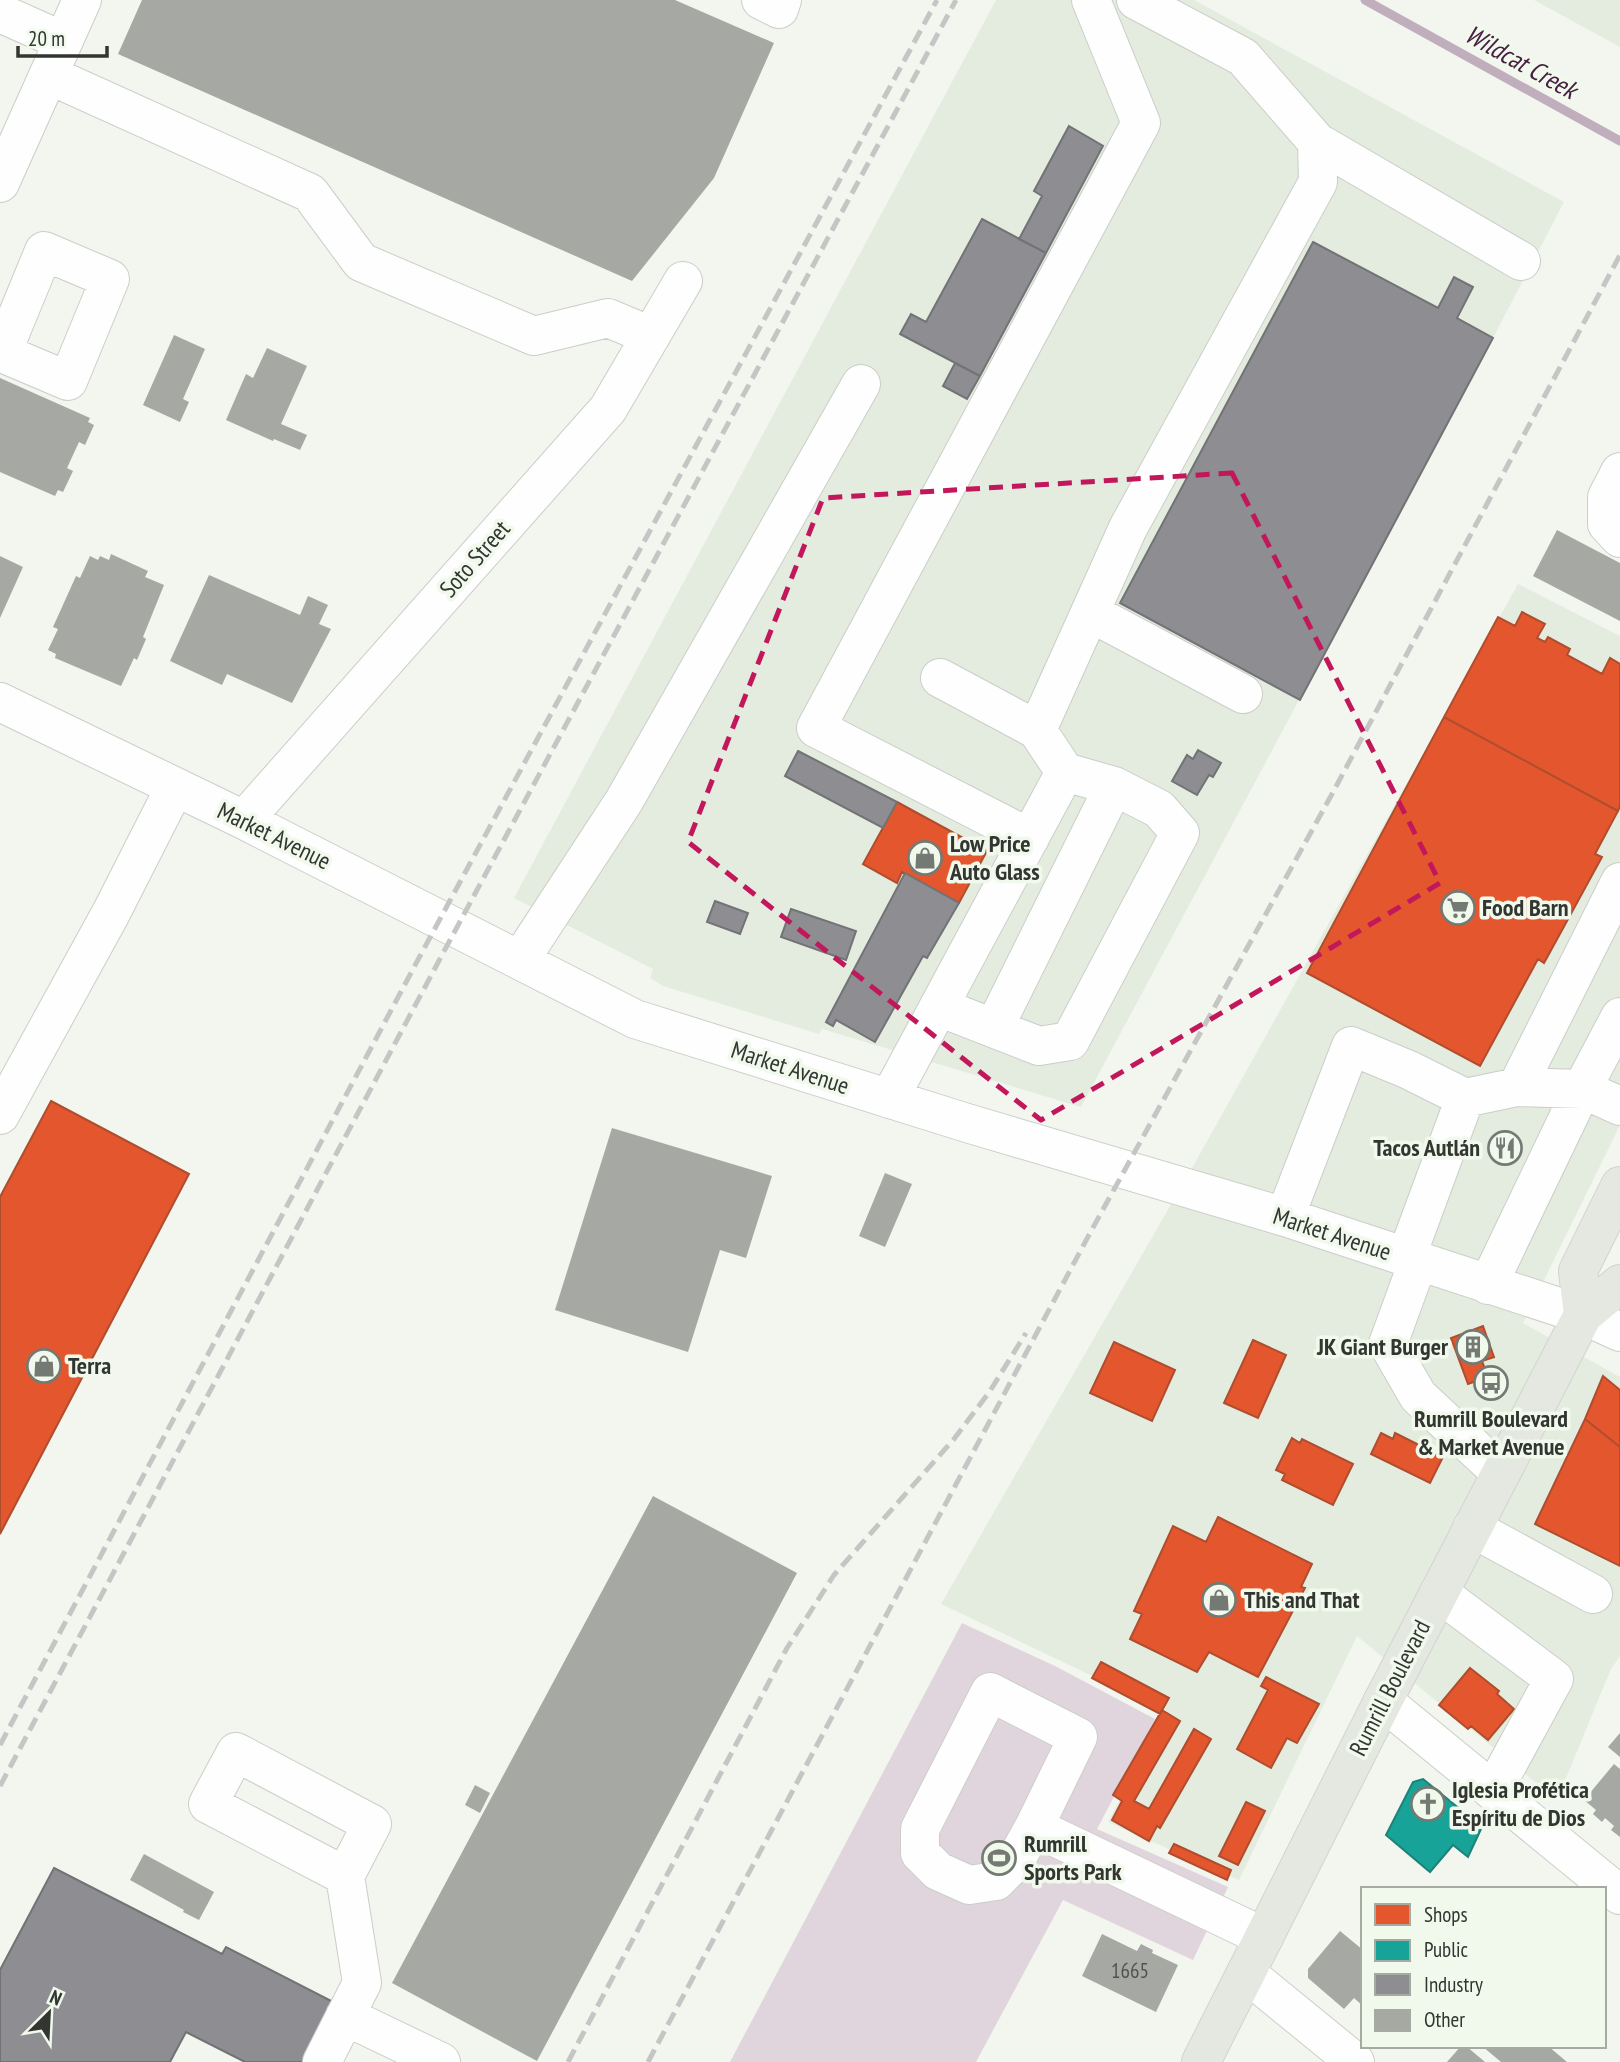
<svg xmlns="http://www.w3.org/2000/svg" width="1620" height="2062" viewBox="0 0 1620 2062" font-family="'PT Sans Narrow',sans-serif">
<rect width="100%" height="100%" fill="#f2f6ef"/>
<path fill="#e4ecdf" d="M 996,0 L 1194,0 L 1564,202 L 1493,338 L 1081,1107 L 822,1029 L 819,1034 L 663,986 L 650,978 L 653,969 L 514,898 Z
M 1534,0 L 1620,0 L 1620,47 Z
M 1518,584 L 1620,636 L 1620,1125 L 1523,1323 L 1620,1377 L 1620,1656 L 1611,1669 L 1557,1800 L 1357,1636 L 1239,1880 L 1108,1822 L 1166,1711 L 941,1604 L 1196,1161 Z"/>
<path fill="#e0d5dc" d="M 962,1623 L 1055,1666 L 1155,1719 L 1097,1829 L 1228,1887 L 1193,1960 L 1063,1900 L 976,2062 L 730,2062 Z"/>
<path fill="#e4572e" stroke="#af4d2f" stroke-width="2" d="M 1522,612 L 1545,624 L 1537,638 L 1545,642 L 1548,637 L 1570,649 L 1567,655 L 1602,674 L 1610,658 L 1620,664 L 1620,806 L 1618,811 L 1444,717 L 1498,617 L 1515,626 Z
M 1444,717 L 1618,811 L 1595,854 L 1602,857 L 1544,963 L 1538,959 L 1480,1066 L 1307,973 Z
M 897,802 L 987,851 L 959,903 L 902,872 L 897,883 L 863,864 Z
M 51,1101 L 189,1174 L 0,1534 L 0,1197 Z
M 1483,1326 L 1494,1357 L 1482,1361 L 1488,1377 L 1468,1384 L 1451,1338 Z
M 1253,1340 L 1286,1355 L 1258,1418 L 1224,1403 Z
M 1114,1342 L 1175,1370 L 1152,1421 L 1090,1393 Z
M 1603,1376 L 1620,1390 L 1620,1447 L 1585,1419 Z
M 1585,1419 L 1620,1447 L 1620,1566 L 1535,1524 Z
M 1381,1433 L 1393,1439 L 1395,1433 L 1443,1457 L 1430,1483 L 1371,1454 Z
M 1292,1438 L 1300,1443 L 1302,1439 L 1353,1464 L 1333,1505 L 1282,1480 L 1285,1474 L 1276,1470 Z
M 1218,1517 L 1312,1564 L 1301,1587 L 1305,1588 L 1258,1677 L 1209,1652 L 1197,1672 L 1130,1639 L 1142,1614 L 1134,1611 L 1173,1526 L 1206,1542 Z
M 1101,1662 L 1169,1698 L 1160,1714 L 1092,1678 Z
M 1470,1668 L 1499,1691 L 1497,1694 L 1514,1709 L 1488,1740 L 1471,1726 L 1468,1729 L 1439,1705 Z
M 1266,1677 L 1319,1704 L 1297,1743 L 1287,1738 L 1271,1768 L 1237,1749 L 1268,1690 L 1261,1686 Z
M 1162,1710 L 1180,1721 L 1134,1801 L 1149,1809 L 1194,1729 L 1211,1739 L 1160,1828 L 1157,1826 L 1149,1841 L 1112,1820 L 1122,1801 L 1113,1795 Z
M 1246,1802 L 1265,1811 L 1238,1865 L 1219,1856 Z
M 1174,1844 L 1231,1870 L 1227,1880 L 1169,1853 Z"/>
<path fill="#17a398" stroke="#1f8279" stroke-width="2" d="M 1423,1779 L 1482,1827 L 1468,1857 L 1453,1845 L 1430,1872 L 1386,1835 L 1413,1782 Z"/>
<path fill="#8d8d92" stroke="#727375" stroke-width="2" d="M 1069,126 L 1103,146 L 1046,253 L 1019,239 L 1042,196 L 1034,191 Z
M 982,219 L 1046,253 L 980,376 L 900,334 L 911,314 L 926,322 Z
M 1313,242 L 1438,308 L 1454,277 L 1473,287 L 1457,318 L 1493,338 L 1300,700 L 1120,603 Z
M 955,363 L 980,376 L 967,399 L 943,386 Z
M 1198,750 L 1221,763 L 1213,777 L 1209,775 L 1197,795 L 1172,781 L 1187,755 L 1193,759 Z
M 798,751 L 897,802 L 883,828 L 785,776 Z
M 905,873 L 959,903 L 927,958 L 923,956 L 875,1042 L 836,1020 L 833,1026 L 826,1022 Z
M 715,901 L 748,913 L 740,934 L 707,922 Z
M 791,909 L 856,931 L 846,960 L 781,937 Z
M 54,1868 L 222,1954 L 226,1947 L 339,2005 L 308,2062 L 245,2062 L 186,2032 L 170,2062 L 0,2062 L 0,1970 Z"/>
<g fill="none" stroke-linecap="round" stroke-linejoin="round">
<path stroke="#c0aebd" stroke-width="9" d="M 1365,0 L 1620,141"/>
</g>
<path fill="#a5a8a3" d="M 142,0 L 675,0 L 774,43 L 714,178 L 632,281 L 118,54 Z
M 174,335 L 205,349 L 183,399 L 189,402 L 180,422 L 143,405 Z
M 267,348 L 307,366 L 281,424 L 307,435 L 300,450 L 274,439 L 273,441 L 226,420 L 246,374 L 253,378 Z
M 0,378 L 90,418 L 88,422 L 94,425 L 85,445 L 79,442 L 67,468 L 73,471 L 63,492 L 58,490 L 55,496 L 0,472 Z
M 1557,530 L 1620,563 L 1620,621 L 1533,576 Z
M 111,554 L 148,571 L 145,577 L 164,585 L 143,637 L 146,639 L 137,660 L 134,658 L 121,686 L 55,658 L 56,654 L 48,650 L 58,629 L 53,627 L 76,576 L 80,578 L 90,556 L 98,560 L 100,556 L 109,560 Z
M 0,556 L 23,567 L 0,618 Z
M 209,575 L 300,615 L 308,596 L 328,605 L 319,624 L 331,629 L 292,703 L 227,674 L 222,685 L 170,661 Z
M 612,1128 L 772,1176 L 746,1258 L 720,1250 L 688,1352 L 555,1310 Z
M 885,1173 L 912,1184 L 885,1247 L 859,1236 Z
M 653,1496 L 797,1573 L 537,2061 L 392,1983 Z
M 1620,1733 L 1620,1757 L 1608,1747 Z
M 1614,1764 L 1620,1769 L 1620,1837 L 1611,1830 L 1614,1826 L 1605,1818 L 1602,1822 L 1593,1814 L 1596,1810 L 1584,1800 Z
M 475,1785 L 490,1793 L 480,1813 L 465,1805 Z
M 144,1854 L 214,1892 L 199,1920 L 183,1912 L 184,1910 L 130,1880 Z
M 1340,1931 L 1363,1950 L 1363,2006 L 1354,1998 L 1344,2009 L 1308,1978 L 1308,1969 Z
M 1102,1934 L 1137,1951 L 1141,1944 L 1153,1950 L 1152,1953 L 1178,1965 L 1156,2012 L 1082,1976 Z
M 1461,2046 L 1466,2046 L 1485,2062 L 1447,2062 Z
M 1482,2046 L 1548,2046 L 1567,2062 L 1501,2062 Z"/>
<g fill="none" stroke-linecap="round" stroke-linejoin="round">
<g stroke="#cbcec8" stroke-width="40">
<path id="minor" d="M 761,0 L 779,9 L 782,0
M 0,13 L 63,41
M 49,75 L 310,193 L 361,262 L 534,336 L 608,318 L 651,336
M 1317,142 L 1521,261
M 0,183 L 82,0
M 0,353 L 2,353 L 68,381 L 110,279 L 44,251 L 2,353
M 1620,472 L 1607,497 L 1607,524 L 1620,538
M 1091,613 L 1243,694
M 940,678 L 1037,730
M 0,702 L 244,820 L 635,1019 L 967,1123 L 1285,1217 L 1583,1315 L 1620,1332
M 244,820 L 608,409 L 683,281
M 1030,838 L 816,728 L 1141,123 L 1091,0
M 520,960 L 624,801 L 861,384
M 939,1007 L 1039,1046 L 1070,1041 L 1180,833 L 1159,809 L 1114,786 L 1065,772
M 994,1028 L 1114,786
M 1517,1087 L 1620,882
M 889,1099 L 1065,772 L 1037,730 L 1128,528 L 1318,182 L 1317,142 L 1243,57 L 1136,0
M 0,1115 L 111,913 L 175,787
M 1285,1217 L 1351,1046 L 1409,1070 L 1465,1098 L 1517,1087 L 1582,1089 L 1620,1106
M 1406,1258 L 1465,1098
M 1418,1262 L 1388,1344 L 1418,1396 L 1501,1473
M 1488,1285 L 1582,1089 L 1620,1017
M 1472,1528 L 1593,1594
M 1439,1593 L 1554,1679 L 1493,1791
M 1383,1701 L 1620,1895
M 1034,1827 L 1014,1863 L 996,1881 L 969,1885 L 938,1871 L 920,1853 L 920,1829 L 990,1692 L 1078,1737 L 1034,1827 L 1264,1937
M 1246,1973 L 1355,2062
M 345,2016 L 441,2062
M 322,2062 L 362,1983 L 345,1876 L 372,1824 L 236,1752 L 208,1804 L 345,1876"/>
</g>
<g stroke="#d1d3d0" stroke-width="40">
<path id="major" d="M 1583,1315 L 1578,1271 L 1620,1186
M 1201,2062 L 1383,1701 L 1583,1315 L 1620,1284"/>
</g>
<use href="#minor" stroke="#fdfefd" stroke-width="38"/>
<use href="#major" stroke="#e4e8e0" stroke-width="38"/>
<path stroke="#c4c5c4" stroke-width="5" stroke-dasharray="14 7" stroke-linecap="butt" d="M 0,1745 L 420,956 L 937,0
M 0,1786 L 442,955 L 956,0
M 568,2062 L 787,1648 L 834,1575 L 954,1439 L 990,1391 L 1026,1333
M 648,2062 L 1090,1233 L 1332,794 L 1620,255"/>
</g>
<path fill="none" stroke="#c2185b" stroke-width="5" stroke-dasharray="14 9" stroke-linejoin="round" d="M 1232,473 L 1440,883 L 1041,1120 L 688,842 L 823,498 Z"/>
<defs>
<g id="shop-ring" transform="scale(1.75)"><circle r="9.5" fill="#f1f9ec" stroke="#757973" stroke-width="1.5"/><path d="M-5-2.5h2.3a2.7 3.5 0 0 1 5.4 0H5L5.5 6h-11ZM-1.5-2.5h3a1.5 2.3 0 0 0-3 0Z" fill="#757973"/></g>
<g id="supermarket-ring" transform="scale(1.75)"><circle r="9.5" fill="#f1f9ec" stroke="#757973" stroke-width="1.5"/><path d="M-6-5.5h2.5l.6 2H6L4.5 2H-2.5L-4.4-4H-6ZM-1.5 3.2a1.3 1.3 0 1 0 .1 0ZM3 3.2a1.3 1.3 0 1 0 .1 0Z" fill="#757973"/></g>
<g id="restaurant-ring" transform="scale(1.75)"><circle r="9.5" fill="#f1f9ec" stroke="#757973" stroke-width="1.5"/><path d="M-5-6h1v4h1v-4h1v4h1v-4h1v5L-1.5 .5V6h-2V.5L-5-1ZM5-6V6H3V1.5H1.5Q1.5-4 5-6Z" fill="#757973"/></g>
<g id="building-ring" transform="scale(1.75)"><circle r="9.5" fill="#f1f9ec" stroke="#757973" stroke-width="1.5"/><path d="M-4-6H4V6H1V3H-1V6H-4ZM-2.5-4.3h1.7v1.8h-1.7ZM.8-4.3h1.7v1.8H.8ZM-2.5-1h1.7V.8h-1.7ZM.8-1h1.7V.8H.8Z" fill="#757973"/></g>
<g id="bus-ring" transform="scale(1.75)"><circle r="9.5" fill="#f1f9ec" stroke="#757973" stroke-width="1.5"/><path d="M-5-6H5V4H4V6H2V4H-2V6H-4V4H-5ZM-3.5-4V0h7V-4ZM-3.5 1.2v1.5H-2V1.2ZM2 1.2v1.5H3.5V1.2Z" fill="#757973"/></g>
<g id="church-ring" transform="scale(1.75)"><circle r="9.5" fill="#f1f9ec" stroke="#757973" stroke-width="1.5"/><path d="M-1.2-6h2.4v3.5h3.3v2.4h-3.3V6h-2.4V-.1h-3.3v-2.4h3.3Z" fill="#757973"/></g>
<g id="stadium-ring" transform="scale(1.75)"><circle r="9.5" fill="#f1f9ec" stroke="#757973" stroke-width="1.5"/><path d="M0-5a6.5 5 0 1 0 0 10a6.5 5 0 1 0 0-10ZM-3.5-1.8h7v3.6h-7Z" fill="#757973"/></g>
</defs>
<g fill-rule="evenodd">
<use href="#shop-ring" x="925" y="858"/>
<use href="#supermarket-ring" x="1458" y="908"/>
<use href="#restaurant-ring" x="1505" y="1148"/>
<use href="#building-ring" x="1473" y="1347"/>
<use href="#shop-ring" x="44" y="1366"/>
<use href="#bus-ring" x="1491" y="1383"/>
<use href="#shop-ring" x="1219" y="1600"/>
<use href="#church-ring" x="1428" y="1804"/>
<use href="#stadium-ring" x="999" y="1858"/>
</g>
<g text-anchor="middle" stroke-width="7" stroke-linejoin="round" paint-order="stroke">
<g font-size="21" fill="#4f524d">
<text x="1130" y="1978">1665</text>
</g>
<g font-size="24" fill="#323530" stroke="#f1f9ec">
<text transform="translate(475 559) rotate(-49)" y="8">Soto Street</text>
<text transform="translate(274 836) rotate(26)" y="8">Market Avenue</text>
<text transform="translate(790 1068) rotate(18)" y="8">Market Avenue</text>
<text transform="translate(1332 1234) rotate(18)" y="8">Market Avenue</text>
<text transform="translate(1390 1688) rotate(-63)" y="8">Rumrill Boulevard</text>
</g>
<g font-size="24" font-weight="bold" fill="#323530" stroke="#f1f9ec" text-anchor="start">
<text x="950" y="852">Low Price<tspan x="950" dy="28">Auto Glass</tspan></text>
<text x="1482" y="916">Food Barn</text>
<text x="1480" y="1156" text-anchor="end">Tacos Autlán</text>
<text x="1448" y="1355" text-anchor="end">JK Giant Burger</text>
<text x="68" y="1374">Terra</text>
<text x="1491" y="1427" text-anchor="middle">Rumrill Boulevard<tspan x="1491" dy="28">&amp; Market Avenue</tspan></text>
<text x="1244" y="1608">This and That</text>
<text x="1452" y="1798">Iglesia Profética<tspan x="1452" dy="28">Espíritu de Dios</tspan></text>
<text x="1024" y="1852">Rumrill<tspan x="1024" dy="28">Sports Park</tspan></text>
</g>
<g font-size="26" font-style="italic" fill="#472043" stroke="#f1f9ec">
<text transform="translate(1521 62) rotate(29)" y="9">Wildcat Creek</text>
</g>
</g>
<rect x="1361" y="1887" width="245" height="161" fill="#f1f9ec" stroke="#a5aba1" stroke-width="2"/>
<rect x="1375" y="1904" width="35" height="21" fill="#e4572e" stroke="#a5aba1" stroke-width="2"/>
<text x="1424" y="1922" font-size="21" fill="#323530">Shops</text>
<rect x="1375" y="1940" width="35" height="21" fill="#17a398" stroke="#a5aba1" stroke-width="2"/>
<text x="1424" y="1957" font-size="21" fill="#323530">Public</text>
<rect x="1375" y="1974" width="35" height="21" fill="#8d8d92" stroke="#a5aba1" stroke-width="2"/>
<text x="1424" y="1992" font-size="21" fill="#323530">Industry</text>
<rect x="1375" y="2010" width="35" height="21" fill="#a5a8a3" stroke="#a5aba1" stroke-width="2"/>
<text x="1424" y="2027" font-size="21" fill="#323530">Other</text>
<g transform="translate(49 2013) rotate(24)" stroke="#f1f9ec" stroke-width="5" paint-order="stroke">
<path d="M0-5L12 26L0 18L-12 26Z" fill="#323530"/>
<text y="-10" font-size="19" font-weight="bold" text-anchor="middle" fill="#323530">N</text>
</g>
<path d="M18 46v10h89v-10" fill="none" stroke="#323530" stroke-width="3.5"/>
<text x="28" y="46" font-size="21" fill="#323530" stroke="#f1f9ec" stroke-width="5" paint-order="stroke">20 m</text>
</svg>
